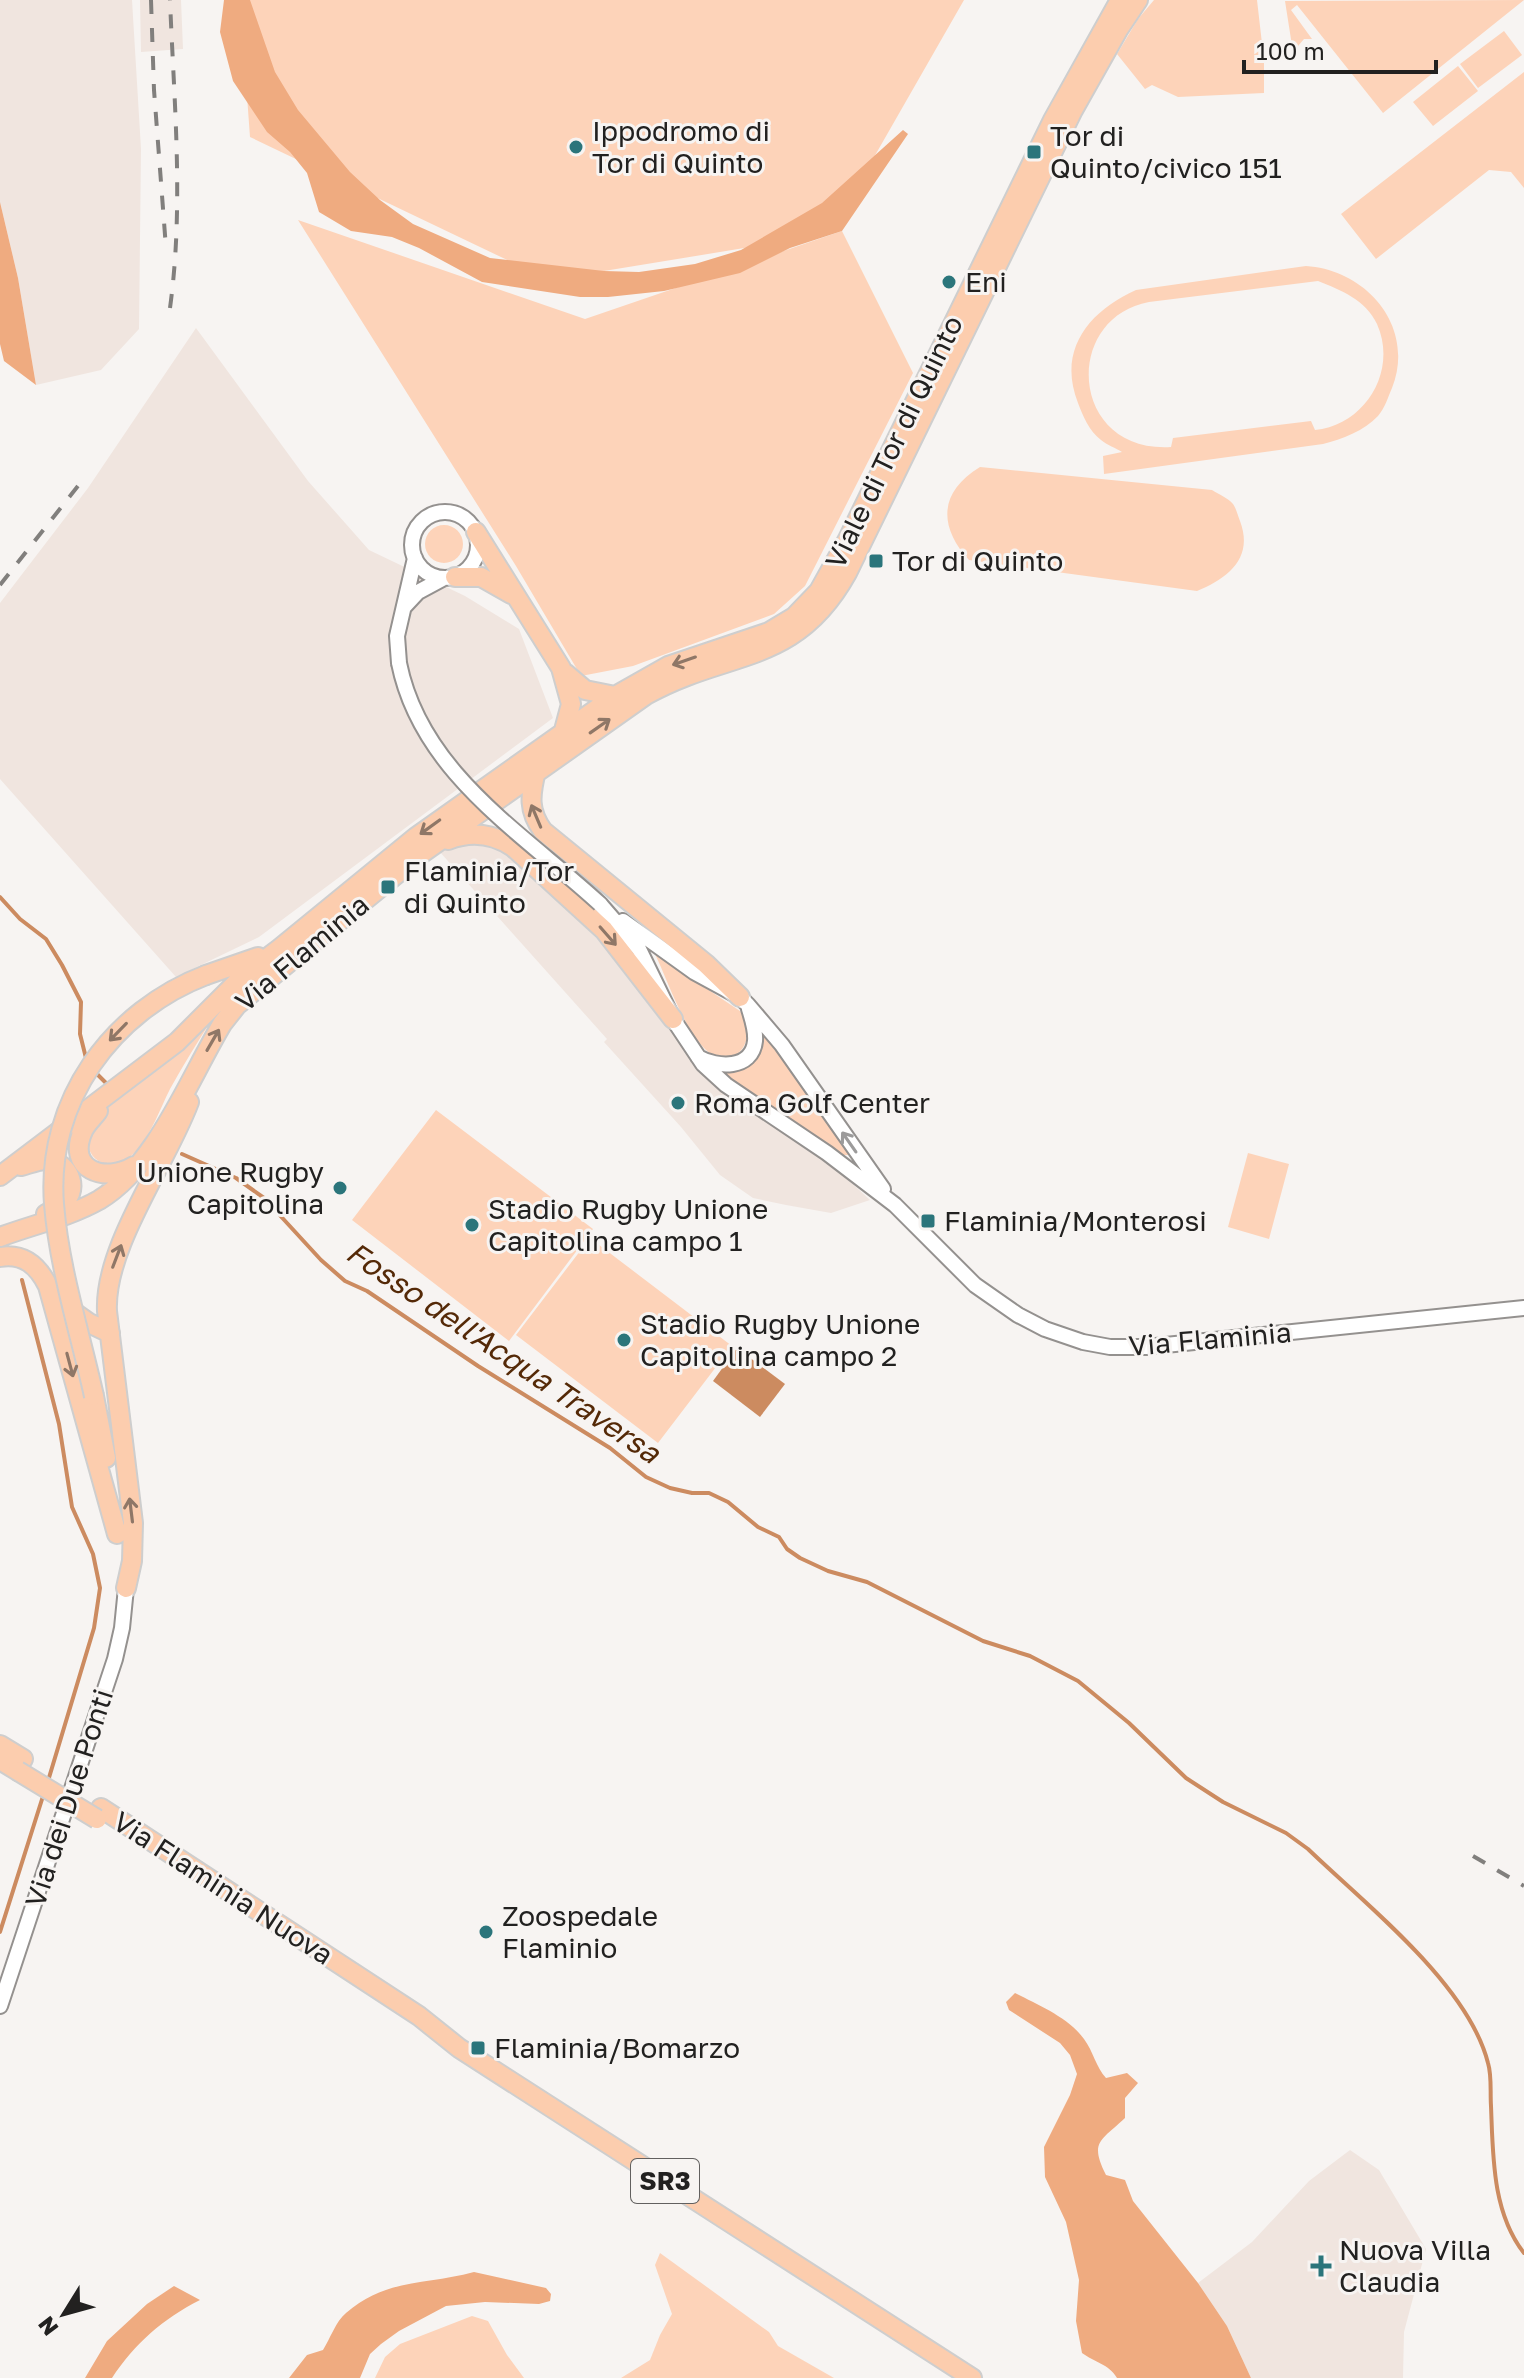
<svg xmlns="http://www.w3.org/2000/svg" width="1524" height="2378" viewBox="0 0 1524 2378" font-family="'Golos Text',sans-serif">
<rect width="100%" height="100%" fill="#f7f4f2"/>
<path fill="#f0e5df" d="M 0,0 L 132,0 L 141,149 L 139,329 L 101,370 L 36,385 L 18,278 L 0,202 Z
M 140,0 L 181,0 L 183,49 L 141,52 Z
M 196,328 L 308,481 L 369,550 L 465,596 L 519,629 L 553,718 L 259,937 L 176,977 L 0,779 L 0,603 L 88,488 Z
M 464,840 L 495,842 L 519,862 L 629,970 L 626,974 L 649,997 L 679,1040 L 829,1162 L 870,1200 L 831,1213 L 786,1205 L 753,1198 L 720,1175 L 681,1127 L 604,1042 L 607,1039 L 439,851 Z
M 1350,2150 L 1379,2170 L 1426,2249 L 1404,2332 L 1403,2378 L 1251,2378 L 1227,2326 L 1198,2283 L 1252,2242 L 1309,2181 Z"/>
<path fill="#fdd3b9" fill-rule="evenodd" d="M 240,0 L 964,0 L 830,234 L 549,280 L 250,137 Z
M 1154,0 L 1257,0 L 1264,61 L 1264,93 L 1178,97 L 1152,85 L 1145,89 L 1117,54 L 1138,19 Z
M 1524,0 L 1383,113 L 1297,5 L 1291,10 L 1312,39 L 1304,39 L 1293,52 L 1285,1 Z
M 1504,31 L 1522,55 L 1478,88 L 1460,64 Z
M 1458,66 L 1478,91 L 1433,126 L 1413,102 Z
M 1524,72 L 1524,188 L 1511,172 L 1489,170 L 1376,259 L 1341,214 Z
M 298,220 L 585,319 L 842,231 L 913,373 L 805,586 L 774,614 L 633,666 L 581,676 L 516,566 Z
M 1306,266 C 1367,270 1416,327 1392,388 C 1388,397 1385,408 1378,416 C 1364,431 1342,439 1323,444 L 1104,474 L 1103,456 L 1122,452 C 1116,448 1107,445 1101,440 C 1089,431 1083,416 1078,403 C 1057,350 1089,311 1136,290 ZM 1318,281 C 1341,290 1366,300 1377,324 C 1398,371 1365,425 1315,430 L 1311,421 L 1173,438 L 1171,447 C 1069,453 1062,318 1149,302 Z
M 980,467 L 1212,490 C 1218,494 1228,498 1233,504 C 1236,508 1238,516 1240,521 C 1254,558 1228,578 1197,591 L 969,560 C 938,526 939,492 980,467 Z
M425 544a19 19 0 1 1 38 0a19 19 0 1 1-38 0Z
M 655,954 L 740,1011 C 761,1040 733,1074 706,1050 C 684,1030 668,981 655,954 Z
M 215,1015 C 199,1039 184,1064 170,1089 C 160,1109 152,1132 138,1149 C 122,1169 92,1171 87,1142 L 102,1113 L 119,1093 Z
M 761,1025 L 849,1153 L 849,1155 L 842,1155 L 720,1072 L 737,1067 L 761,1043 Z
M 436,1110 L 593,1229 L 509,1341 L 352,1220 Z
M 1248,1153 L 1289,1164 L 1269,1239 L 1228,1227 Z
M 590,1238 L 732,1346 L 658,1443 L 516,1335 Z
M 660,2253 L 769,2332 L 778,2346 L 834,2378 L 621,2378 L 650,2360 L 660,2335 L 672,2314 L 655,2265 Z
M 472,2316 L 488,2321 L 507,2355 L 524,2378 L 375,2378 L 385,2357 L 400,2344 Z"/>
<path fill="#efab80" d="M 224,0 L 250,0 L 275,72 L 298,110 L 350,172 L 380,200 L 413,224 L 490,258 L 604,271 L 639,272 L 695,264 L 741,250 L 822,203 L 903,130 L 908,134 L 842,231 L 790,248 L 740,273 L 664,291 L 608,297 L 580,297 L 482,282 L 419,248 L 392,237 L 351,231 L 319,212 L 307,173 L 290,152 L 267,132 L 233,81 L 220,32 Z
M 0,202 L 18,278 L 36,385 L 4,361 L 0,344 Z
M 1015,1993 C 1038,2005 1068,2017 1084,2039 C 1093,2051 1096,2067 1106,2078 L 1127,2073 L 1138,2083 L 1125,2098 L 1125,2118 C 1101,2141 1089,2141 1106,2175 L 1125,2180 L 1133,2201 L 1198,2283 L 1227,2326 L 1251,2378 L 1117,2378 C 1109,2364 1094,2362 1082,2353 L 1076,2321 L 1079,2280 L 1066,2222 L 1045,2177 L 1044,2147 L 1070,2095 L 1077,2074 L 1070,2055 L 1060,2043 L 1009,2010 L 1006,2002 Z
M 474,2272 L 546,2288 L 551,2294 L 550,2301 L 539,2304 L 485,2302 L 446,2306 L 399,2331 L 381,2344 L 370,2354 L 360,2378 L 289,2378 L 307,2355 L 323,2350 C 330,2339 336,2321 346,2313 C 386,2278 427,2285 474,2272 Z
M 174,2286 L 200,2300 C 163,2319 135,2343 112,2378 L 85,2378 L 107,2341 L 147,2304 Z"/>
<path fill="#cc8b60" d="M 737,1348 L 785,1384 L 760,1417 L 713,1381 Z"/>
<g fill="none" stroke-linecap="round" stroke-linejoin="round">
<path stroke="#cc8b60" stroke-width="4" d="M 0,897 L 20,919 L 46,939 L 62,965 L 81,1002 L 80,1034 L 87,1062
M 95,1072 L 107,1084
M 182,1154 L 236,1178 L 264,1198 L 321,1260 L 345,1281 L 367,1291 L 478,1366 L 610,1448 L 646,1477 L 670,1488 L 692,1493 L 709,1493 L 728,1502 L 758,1527 L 779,1537 L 787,1549 L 800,1558 L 828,1571 L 867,1582 L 983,1641 L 1030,1656 L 1078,1681 L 1129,1723 L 1186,1778 L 1223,1802 L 1286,1833 L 1308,1849 C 1366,1905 1468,1984 1488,2063 C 1492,2076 1490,2092 1491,2106 C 1493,2155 1492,2212 1524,2253
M 22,1280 L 59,1424 L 72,1507 L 93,1554 L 100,1588 L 94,1628 L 48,1781
M 0,1932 L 44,1793"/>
<g stroke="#94918f" stroke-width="18">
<path id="tertiary" d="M412 545a33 33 0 1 1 66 0a33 33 0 1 1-66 0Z
M 404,607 L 418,592 L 444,578
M 399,663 L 397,636 L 415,558
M 600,904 L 639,949 L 673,1019 L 703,1064 L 726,1085 L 827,1153 L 895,1205 L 975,1285 L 1018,1315 L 1045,1329 L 1083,1342 L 1110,1347 L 1146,1347 L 1524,1308
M 623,921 L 694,972 L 740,997 L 748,1005 L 782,1045 L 883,1189
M 698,1057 C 717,1068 752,1070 755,1041 C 756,1030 752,1019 749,1009
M 0,2006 L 115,1659 L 122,1628 L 126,1588"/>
</g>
<g stroke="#cecece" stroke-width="22">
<path id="primary" d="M 476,532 L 561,668 L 571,704 L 563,734
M 455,577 L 481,577 L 511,594
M 565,673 L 585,690 L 615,696
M 536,771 C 530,795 528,811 543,831 L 706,964 L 740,997
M 448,840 C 471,831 492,833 513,847 L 604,930 L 673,1019
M 206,975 L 258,957
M 98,1111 C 93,1118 86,1124 83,1131 C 66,1169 104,1184 134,1166
M 21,1166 C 29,1164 38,1160 47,1160 C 65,1161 79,1183 67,1199 C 62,1205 53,1210 46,1214
M 0,1176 L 177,1042 L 242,977 L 279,949 L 416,837 L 615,696 L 668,666 L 769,632 L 794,617 L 819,591 L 848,539 L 1053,120 L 1120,0
M 0,1237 C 32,1225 69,1217 99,1200 C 156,1166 188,1081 222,1024 L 237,1005 L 421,854 L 646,695 C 728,649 795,667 847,573 L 1073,110 L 1118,30 L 1138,0
M 0,1257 C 24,1253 38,1266 48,1286 L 117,1534
M 65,1306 L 89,1323 L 110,1333
M 94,1396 L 106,1458
M 126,1588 L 132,1561 L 133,1523 L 107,1311 C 104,1247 166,1164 189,1102
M 0,1745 L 23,1759
M 0,1760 L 18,1771
M 101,1808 L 419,2016 L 459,2048 L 972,2378"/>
</g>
<use href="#tertiary" stroke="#fff" stroke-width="14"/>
<use href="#primary" stroke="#fccdae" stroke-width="18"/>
<path stroke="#817f7d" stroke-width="4" stroke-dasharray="14 14" stroke-linecap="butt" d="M 151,0 L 154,90 L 166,248
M 170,308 C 184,206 174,102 170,0
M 0,585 L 85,477
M 1473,1856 L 1524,1886"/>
<g stroke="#94918f" stroke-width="18" stroke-linecap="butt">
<path id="tertiary-bridge" d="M 399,663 C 421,773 523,833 600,904"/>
</g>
<g stroke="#cecece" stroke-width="22" stroke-linecap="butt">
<path id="primary-bridge" d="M 94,1396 C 80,1333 59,1268 54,1204 C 46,1101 112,1011 206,975
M 18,1771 L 97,1819"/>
</g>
<use href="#tertiary-bridge" stroke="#fff" stroke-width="14"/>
<use href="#primary-bridge" stroke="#fccdae" stroke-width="18"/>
</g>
<defs><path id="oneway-shaft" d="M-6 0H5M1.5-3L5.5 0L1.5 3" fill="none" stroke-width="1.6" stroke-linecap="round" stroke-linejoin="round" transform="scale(2)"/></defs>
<g stroke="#8f7767">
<use href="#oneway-shaft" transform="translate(684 661) rotate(161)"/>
<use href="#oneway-shaft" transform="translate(600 726) rotate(-35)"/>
<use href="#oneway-shaft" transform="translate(536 816) rotate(-113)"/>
<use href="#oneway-shaft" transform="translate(430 827) rotate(144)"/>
<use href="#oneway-shaft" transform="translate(608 936) rotate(49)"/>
<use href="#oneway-shaft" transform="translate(118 1032) rotate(134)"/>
<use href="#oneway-shaft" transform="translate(213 1040) rotate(-60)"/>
<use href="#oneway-shaft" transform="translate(117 1256) rotate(-69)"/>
<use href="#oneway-shaft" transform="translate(70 1365) rotate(75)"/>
<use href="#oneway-shaft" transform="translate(131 1510) rotate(-97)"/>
</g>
<use stroke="#9c9b9b" href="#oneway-shaft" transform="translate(849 1142) rotate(-125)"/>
<g fill="#2b757b" stroke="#f7f4f2" stroke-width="3">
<circle cx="576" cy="147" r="8"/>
<rect x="1026" y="144" width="16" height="16" rx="4"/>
<circle cx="949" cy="282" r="8"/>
<rect x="868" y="553" width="16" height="16" rx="4"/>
<rect x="380" y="879" width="16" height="16" rx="4"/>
<circle cx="678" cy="1103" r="8"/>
<circle cx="340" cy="1188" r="8"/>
<rect x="920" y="1213" width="16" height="16" rx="4"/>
<circle cx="472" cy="1225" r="8"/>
<circle cx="624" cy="1340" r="8"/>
<circle cx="486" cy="1932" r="8"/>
<rect x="470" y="2040" width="16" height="16" rx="4"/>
<path d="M1317 2254h8v8h8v8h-8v8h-8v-8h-8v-8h8z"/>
</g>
<g text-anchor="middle" stroke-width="6" stroke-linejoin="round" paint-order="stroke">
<rect fill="#f7f4f2" stroke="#62605f" stroke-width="2" x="631" y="2159" width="68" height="44" rx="6"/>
<g font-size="26" font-weight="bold" fill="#222120">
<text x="665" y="2190">SR3</text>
</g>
<g font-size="28" fill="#222120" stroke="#f7f4f2" text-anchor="start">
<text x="592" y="141">Ippodromo di<tspan x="592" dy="32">Tor di Quinto</tspan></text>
<text x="1050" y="146">Tor di<tspan x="1050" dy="32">Quinto/civico 151</tspan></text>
<text x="965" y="292">Eni</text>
<text x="892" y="571">Tor di Quinto</text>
<text x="404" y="881">Flaminia/Tor<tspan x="404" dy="32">di Quinto</tspan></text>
<text x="694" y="1113">Roma Golf Center</text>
<text x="324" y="1182" text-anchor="end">Unione Rugby<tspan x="324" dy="32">Capitolina</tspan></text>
<text x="488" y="1219">Stadio Rugby Unione<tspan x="488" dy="32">Capitolina campo 1</tspan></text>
<text x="944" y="1231">Flaminia/Monterosi</text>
<text x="640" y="1334">Stadio Rugby Unione<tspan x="640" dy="32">Capitolina campo 2</tspan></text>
<text x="502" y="1926">Zoospedale<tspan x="502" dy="32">Flaminio</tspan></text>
<text x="494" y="2058">Flaminia/Bomarzo</text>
<text x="1339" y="2260">Nuova Villa<tspan x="1339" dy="32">Claudia</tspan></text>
</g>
<g font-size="28" fill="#222120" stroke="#f7f4f2">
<text transform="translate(894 442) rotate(-64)" y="10">Viale di Tor di Quinto</text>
<text transform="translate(302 953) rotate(-40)" y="10">Via Flaminia</text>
<text transform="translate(1210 1339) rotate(-5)" y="10">Via Flaminia</text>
<text transform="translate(69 1798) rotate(-72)" y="10">Via dei Due Ponti</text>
<text transform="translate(223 1888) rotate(33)" y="10">Via Flaminia Nuova</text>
</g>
<g font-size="30" font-style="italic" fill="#542907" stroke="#f7f4f2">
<text transform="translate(503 1353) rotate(34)" y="10">Fosso dell'Acqua Traversa</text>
</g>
</g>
<g transform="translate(64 2314) rotate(233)" stroke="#f7f4f2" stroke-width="6" paint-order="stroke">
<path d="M0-6L14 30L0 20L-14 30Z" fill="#222120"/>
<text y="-12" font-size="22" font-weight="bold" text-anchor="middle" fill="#222120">N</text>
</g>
<path d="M1244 60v12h192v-12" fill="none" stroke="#222120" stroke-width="4"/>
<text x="1256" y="60" font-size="24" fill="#222120" stroke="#f7f4f2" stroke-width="6" paint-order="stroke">100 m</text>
</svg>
